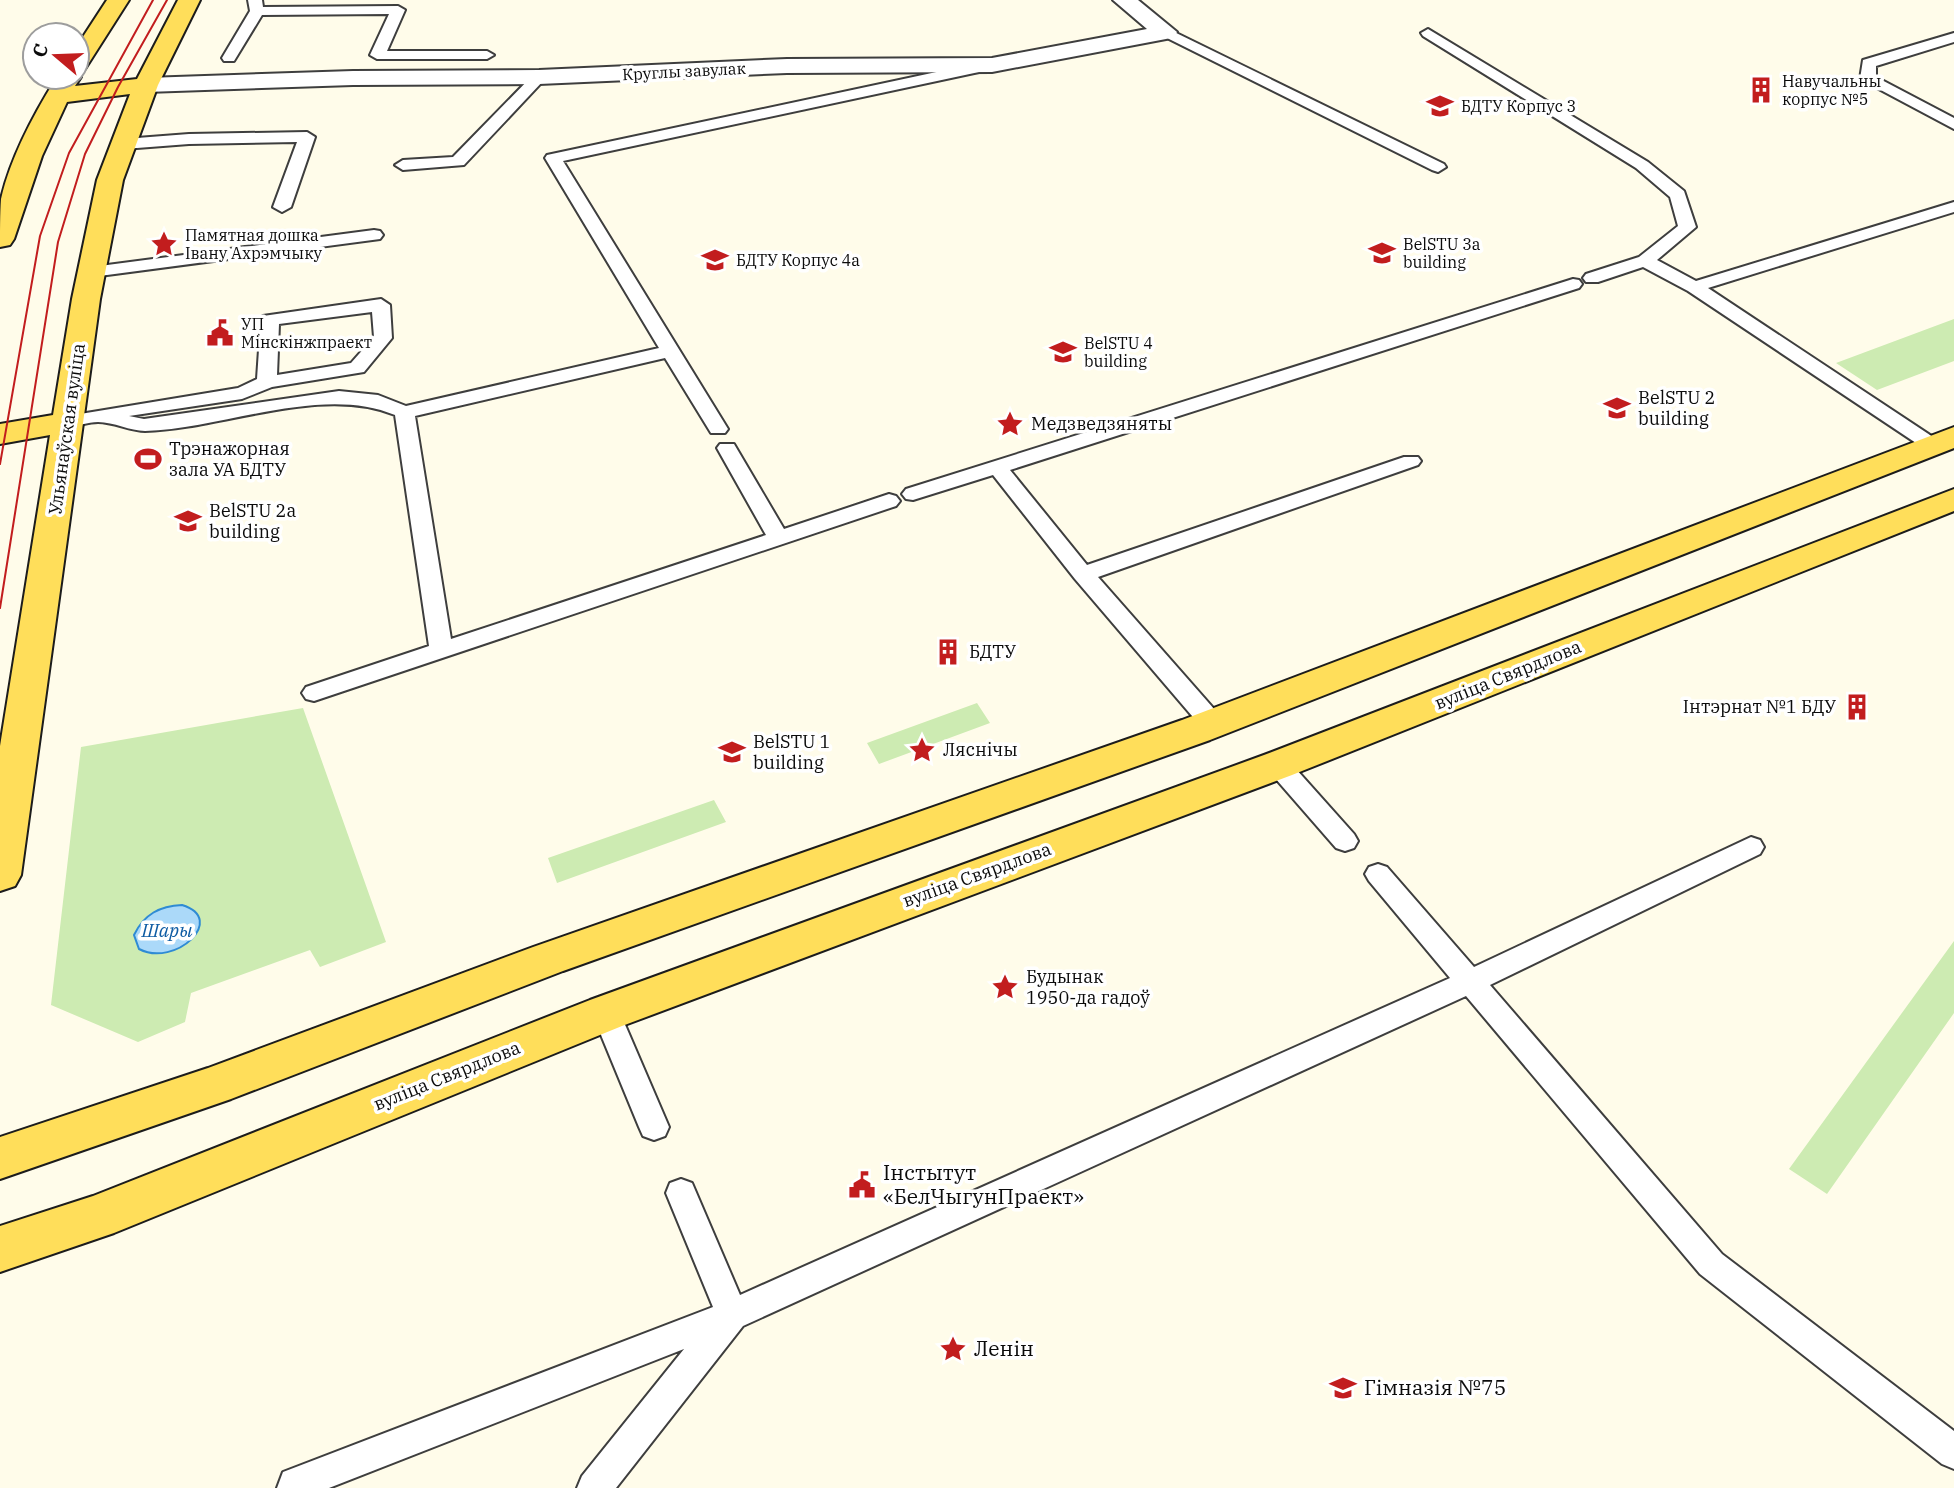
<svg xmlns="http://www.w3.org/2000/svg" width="1954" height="1488" viewBox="0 0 1954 1488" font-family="'IBM Plex Serif',serif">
<rect width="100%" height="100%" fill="#fffcea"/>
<path fill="#cdebb2" d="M 1954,319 L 1954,361 L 1877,390 L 1836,363 Z
M 977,703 L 990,723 L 879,764 L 867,743 Z
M 303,708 L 386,942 L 320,967 L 310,950 L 191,993 L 185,1022 L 138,1042 L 51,1005 L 81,747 Z
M 714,800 L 726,822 L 557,883 L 548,858 Z
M 1954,941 L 1954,1013 L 1827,1194 L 1789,1169 Z"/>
<path fill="#abd9f9" stroke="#2f8bd4" stroke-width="2" d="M 182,905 C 228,919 175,968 139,949 L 134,935 C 144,914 160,906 182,905 Z"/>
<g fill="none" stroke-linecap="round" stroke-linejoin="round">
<g stroke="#3e3e3e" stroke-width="4">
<path id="lane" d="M 248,0 L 262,0 L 263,7 L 398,6 L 405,10 L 387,51 L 487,51 L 494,55 L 487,59 L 377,59 L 370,55 L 389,14 L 262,15 L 234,61 L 224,61 L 222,58 L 250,11 Z
M 1166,28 L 1444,164 L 1446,167 L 1438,172 L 1432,170 L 1161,35 L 1159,32 Z
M 1428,29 L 1648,162 L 1684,191 L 1696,227 L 1657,260 L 1696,281 L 1954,202 L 1954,212 L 1708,288 L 1939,441 L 1942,445 L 1939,449 L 1925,449 L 1688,291 L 1643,267 L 1598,282 L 1586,282 L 1583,278 L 1586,274 L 1639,257 L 1678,226 L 1670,197 L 1636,168 L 1423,36 L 1421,33 Z
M 1954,33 L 1954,42 L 1876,66 L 1876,77 L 1954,118 L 1954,129 L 1860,79 L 1863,60 Z
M 988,61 L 993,63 L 996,66 L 993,69 L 563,161 L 728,429 L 725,433 L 711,433 L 665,358 L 415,416 L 451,639 L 766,535 L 717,448 L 720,444 L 734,444 L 784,529 L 889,494 L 896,496 L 900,501 L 896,506 L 314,701 L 306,699 L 302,693 L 306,687 L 429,646 L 395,415 C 322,384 223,429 145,431 C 130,431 114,422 98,422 C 85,422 74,429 61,426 L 58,422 L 61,418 L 68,416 L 238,388 L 257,379 L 261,320 L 263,316 L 381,299 L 390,305 L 392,338 L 364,372 L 272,387 L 242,399 L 129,416 L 144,419 L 339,391 L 378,395 L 406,406 L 659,348 L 545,158 L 547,155 ZM 372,312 L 374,337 L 351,363 L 277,375 L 279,324 Z
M 539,72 L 547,77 L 544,80 L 464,165 L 403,170 L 395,165 L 403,160 L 453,157 L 534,74 Z
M 307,132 L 315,137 L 291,207 L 282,212 L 273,207 L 297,142 L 189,144 L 124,149 L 116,144 L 124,139 L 189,134 Z
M 374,230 L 380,231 L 383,235 L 380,239 L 92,277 L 83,272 L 92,267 Z
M 1573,279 L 1579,280 L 1582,284 L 1579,288 L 1010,470 L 1087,565 L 1404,457 L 1418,457 L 1421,461 L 1418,465 L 1098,577 L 1222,718 L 1225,724 L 1222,730 L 1213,733 L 1204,730 L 1075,579 L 993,475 L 913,500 L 906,499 L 902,494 L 906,489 Z
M 1278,756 L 1287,759 L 1354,834 L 1358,841 L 1354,848 L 1345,851 L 1336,848 L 1269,771 L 1266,765 L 1269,759 Z
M 1751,837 L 1760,840 L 1764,847 L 1760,854 L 1490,985 L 1722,1254 L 1954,1431 L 1954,1469 L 1942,1464 L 1700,1274 L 1466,996 L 743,1326 L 616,1488 L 577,1488 L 582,1476 L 684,1349 L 329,1488 L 277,1488 L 283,1472 L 713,1307 L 666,1193 L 670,1183 L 681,1179 L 692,1183 L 740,1295 L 1450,978 L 1369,881 L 1365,874 L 1369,867 L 1378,864 L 1387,867 L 1474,967 Z
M 606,1001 L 616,1005 L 620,1013 L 669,1127 L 665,1136 L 654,1140 L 643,1136 L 639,1127 L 592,1013 L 596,1005 Z"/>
</g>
<g stroke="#3e3e3e" stroke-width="4">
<path id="street" d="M 1113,0 L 1138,0 L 1177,32 L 1174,37 L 1166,39 L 992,72 L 787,73 L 539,84 L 353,85 L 146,92 L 137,90 L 134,85 L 137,80 L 146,78 L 353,71 L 539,70 L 787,59 L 992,58 L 1147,29 Z"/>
</g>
<g stroke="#1c1c1c" stroke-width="4">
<path id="primary" d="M 107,0 L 129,0 L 85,69 L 77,71 L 77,46 Z
M 178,0 L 200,0 L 158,85 L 123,180 L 100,299 L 21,875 L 15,886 L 0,891 L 0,746 L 50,435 L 0,444 L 0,424 L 53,415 L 72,299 L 97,180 L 130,94 L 67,102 L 42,156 L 14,239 L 10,245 L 0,247 C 0,232 0,213 1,199 C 11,156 35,112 57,77 L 77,77 L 77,72 L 81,77 L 75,86 L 137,79 Z
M 1954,427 L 1954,448 L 1210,740 L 563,971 L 231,1099 L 0,1179 L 0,1137 L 208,1068 L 533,947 L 1182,720 Z
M 1954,489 L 1954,511 L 1292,775 L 622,1026 L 114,1233 L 0,1272 L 0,1226 L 93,1196 L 590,1000 L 1264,755 Z"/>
</g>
<use href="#lane" fill="#fff" fill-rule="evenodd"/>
<use href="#street" fill="#fff" fill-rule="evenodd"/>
<use href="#primary" fill="#ffde5a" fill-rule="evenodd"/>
<path stroke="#c21d1e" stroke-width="2" d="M 0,464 L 40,236 L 69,153 L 153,0
M 0,608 L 58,242 L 85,154 L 118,87 L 167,0"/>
</g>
<defs>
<g id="building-bare" transform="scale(2.1)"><path d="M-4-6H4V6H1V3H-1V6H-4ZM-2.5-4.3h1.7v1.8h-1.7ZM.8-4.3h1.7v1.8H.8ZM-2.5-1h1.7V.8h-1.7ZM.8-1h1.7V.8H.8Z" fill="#c21d1e" stroke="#fff" stroke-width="2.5" paint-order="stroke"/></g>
<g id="university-bare" transform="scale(2.1)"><path d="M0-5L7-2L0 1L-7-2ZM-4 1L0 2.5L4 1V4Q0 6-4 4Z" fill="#c21d1e" stroke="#fff" stroke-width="2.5" paint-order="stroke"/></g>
<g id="sight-bare" transform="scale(2.1)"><path d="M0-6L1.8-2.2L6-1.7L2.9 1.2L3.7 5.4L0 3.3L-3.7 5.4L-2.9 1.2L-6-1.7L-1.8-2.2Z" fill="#c21d1e" stroke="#fff" stroke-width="2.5" paint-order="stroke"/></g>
<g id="civic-bare" transform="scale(2.1)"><path d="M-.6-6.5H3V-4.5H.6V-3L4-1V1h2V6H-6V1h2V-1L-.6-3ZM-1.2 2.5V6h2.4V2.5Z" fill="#c21d1e" stroke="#fff" stroke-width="2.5" paint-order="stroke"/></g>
<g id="stadium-bare" transform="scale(2.1)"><path d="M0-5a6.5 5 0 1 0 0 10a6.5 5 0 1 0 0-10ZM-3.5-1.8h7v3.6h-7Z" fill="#c21d1e" stroke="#fff" stroke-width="2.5" paint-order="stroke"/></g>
<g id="school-bare" transform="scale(2.1)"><path d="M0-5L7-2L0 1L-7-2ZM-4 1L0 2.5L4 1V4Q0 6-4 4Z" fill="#c21d1e" stroke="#fff" stroke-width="2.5" paint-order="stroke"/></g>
</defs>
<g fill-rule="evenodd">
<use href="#building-bare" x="1761" y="90"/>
<use href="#university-bare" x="1440" y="106"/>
<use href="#sight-bare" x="164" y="244"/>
<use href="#university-bare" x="1382" y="253"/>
<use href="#university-bare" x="715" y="260"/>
<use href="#civic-bare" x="220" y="333"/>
<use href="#university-bare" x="1063" y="352"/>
<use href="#university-bare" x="1617" y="408"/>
<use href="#sight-bare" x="1010" y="424"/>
<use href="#stadium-bare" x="148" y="459"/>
<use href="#university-bare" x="188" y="521"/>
<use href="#building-bare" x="948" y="652"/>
<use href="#building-bare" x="1857" y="707"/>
<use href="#sight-bare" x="922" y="750"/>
<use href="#university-bare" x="732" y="752"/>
<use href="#sight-bare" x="1005" y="987"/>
<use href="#civic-bare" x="862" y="1185"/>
<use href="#sight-bare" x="953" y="1349"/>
<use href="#school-bare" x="1343" y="1388"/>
</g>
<g text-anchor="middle" stroke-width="7" stroke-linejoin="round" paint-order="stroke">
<g font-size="16" fill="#0b0b0b" stroke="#fff">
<text transform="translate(684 71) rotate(-3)" y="6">Круглы завулак</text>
</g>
<g font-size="16" fill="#0b0b0b" stroke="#fff" text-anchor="start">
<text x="1782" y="87">Навучальны<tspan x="1782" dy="18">корпус №5</tspan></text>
<text x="1461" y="112">БДТУ Корпус 3</text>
<text x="185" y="241">Памятная дошка<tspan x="185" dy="18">Івану Ахрэмчыку</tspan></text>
<text x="1403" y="250">BelSTU 3a<tspan x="1403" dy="18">building</tspan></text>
<text x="736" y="266">БДТУ Корпус 4а</text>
<text x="241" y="330">УП<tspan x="241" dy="18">Мінскінжпраект</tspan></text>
<text x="1084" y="349">BelSTU 4<tspan x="1084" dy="18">building</tspan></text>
</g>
<g font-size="18" fill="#0b0b0b" stroke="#fff" text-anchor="start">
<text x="1638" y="404">BelSTU 2<tspan x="1638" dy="21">building</tspan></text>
<text x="1031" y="430">Медзведзяняты</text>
<text x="169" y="455">Трэнажорная<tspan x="169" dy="21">зала УА БДТУ</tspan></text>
<text x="209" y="517">BelSTU 2a<tspan x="209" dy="21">building</tspan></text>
<text x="969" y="658">БДТУ</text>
<text x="1836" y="713" text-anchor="end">Інтэрнат №1 БДУ</text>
<text x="753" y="748">BelSTU 1<tspan x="753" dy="21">building</tspan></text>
<text x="943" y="756">Ляснічы</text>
<text x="1026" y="983">Будынак<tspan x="1026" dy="21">1950-да гадоў</tspan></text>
</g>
<g font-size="18" fill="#0b0b0b" stroke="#fff">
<text transform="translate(67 429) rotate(-82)" y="6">Ульянаўская вуліца</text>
<text transform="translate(1508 675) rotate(-22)" y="6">вуліца Свярдлова</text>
<text transform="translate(977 875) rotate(-20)" y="6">вуліца Свярдлова</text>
<text transform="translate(447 1076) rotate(-22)" y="6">вуліца Свярдлова</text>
</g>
<g font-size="19" font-style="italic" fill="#0f5ca3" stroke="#fff">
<text x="167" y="937">Шары</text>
</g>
<g font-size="21" fill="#0b0b0b" stroke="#fff" text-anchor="start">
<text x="883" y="1180">Інстытут<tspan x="883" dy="24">«БелЧыгунПраект»</tspan></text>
<text x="974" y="1356">Ленін</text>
<text x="1364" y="1395">Гімназія №75</text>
</g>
</g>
<g transform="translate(56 56) rotate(289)"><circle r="33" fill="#ffffff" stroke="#9d9d9d" stroke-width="2"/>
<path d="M0-5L12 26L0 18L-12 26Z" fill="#c21d1e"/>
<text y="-10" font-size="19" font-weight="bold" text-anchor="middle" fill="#0b0b0b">С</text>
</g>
</svg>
